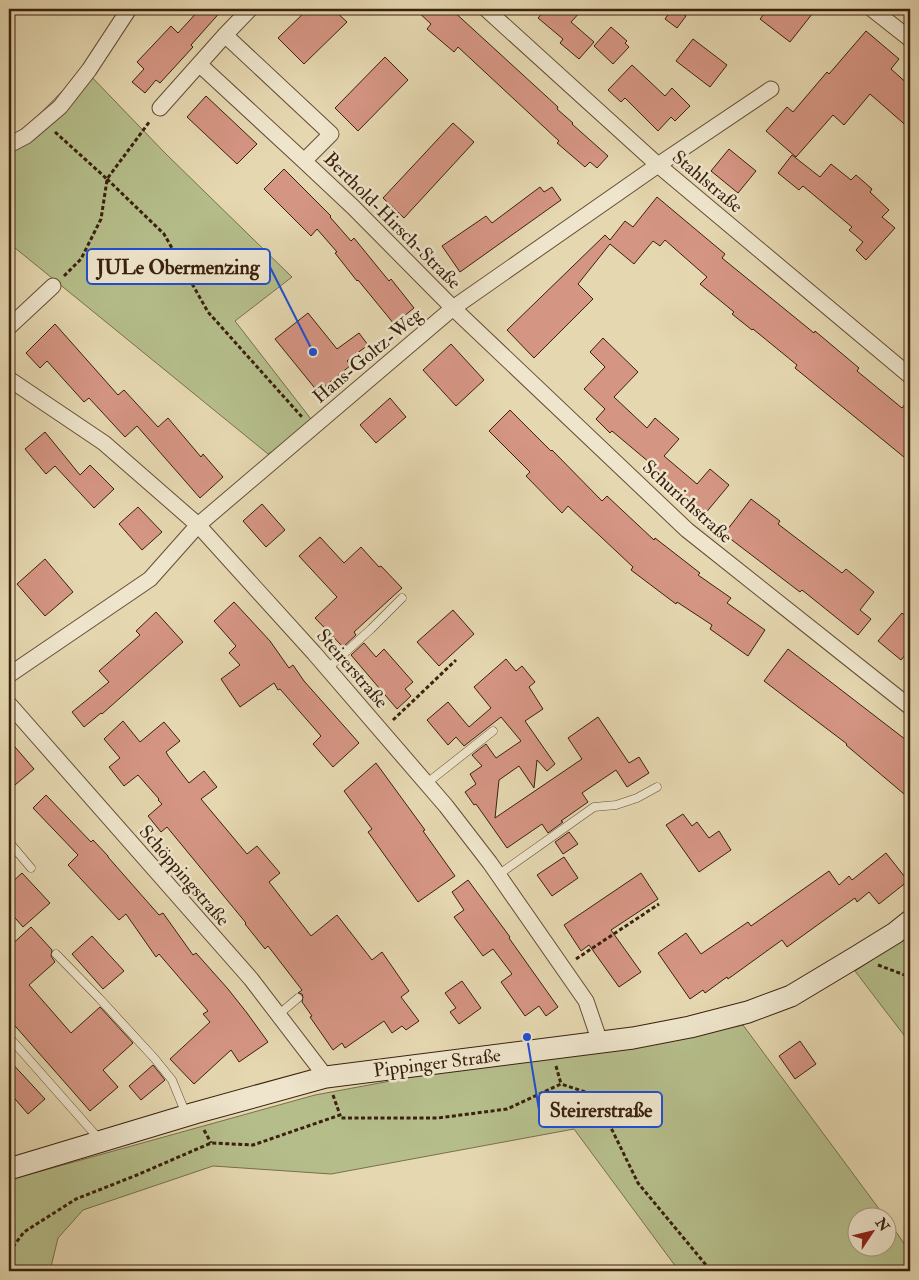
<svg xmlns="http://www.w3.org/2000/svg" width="919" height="1280" viewBox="0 0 919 1280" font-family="'IM FELL Double Pica',serif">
<rect width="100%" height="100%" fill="#e5d7b0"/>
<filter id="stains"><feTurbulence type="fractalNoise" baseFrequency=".004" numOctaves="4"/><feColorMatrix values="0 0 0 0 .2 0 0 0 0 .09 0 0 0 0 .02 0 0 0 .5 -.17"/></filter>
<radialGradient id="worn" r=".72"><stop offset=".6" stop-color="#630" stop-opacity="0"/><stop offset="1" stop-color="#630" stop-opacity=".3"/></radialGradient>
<path fill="#b5be8b" stroke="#78704c" d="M 84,69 L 166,154 L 292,277 L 235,321 L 311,419 L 312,428 L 268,454 L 9,243 L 9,137 L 22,132 Z
M 910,932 L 910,1043 L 855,971 L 896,944 Z
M 743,1025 L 885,1217 L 856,1218 L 856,1248 L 886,1248 L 887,1219 L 910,1252 L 910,1271 L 679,1271 L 574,1129 L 331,1174 L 213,1166 L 83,1210 L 58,1238 L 50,1271 L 9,1271 L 9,1180 L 315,1095 L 455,1069 L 634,1048 Z"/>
<path fill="#d59583" stroke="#3a210e" d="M 200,9 L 223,9 L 191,45 L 193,47 L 160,83 L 156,80 L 145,93 L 132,82 L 144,69 L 137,62 L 171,26 L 178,33 Z
M 308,9 L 333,9 L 347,22 L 304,64 L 278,38 Z
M 415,9 L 451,9 L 558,107 L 557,109 L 573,123 L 572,124 L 608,156 L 597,168 L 590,162 L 585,167 L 557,143 L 559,141 L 458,47 L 454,52 L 427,29 L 431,24 Z
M 546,9 L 583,9 L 571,22 L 594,42 L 579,59 L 560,43 L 563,39 L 538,18 Z
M 672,9 L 677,9 L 686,16 L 677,28 L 665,19 Z
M 768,9 L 816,9 L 790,42 L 760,19 Z
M 611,27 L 627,41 L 625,43 L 629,47 L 613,64 L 594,46 Z
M 866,31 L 899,59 L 891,69 L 910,86 L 910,129 L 870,94 L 844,125 L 833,115 L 796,157 L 766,131 L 787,107 L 793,112 L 827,72 L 829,74 Z
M 693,39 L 727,65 L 710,87 L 676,61 Z
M 385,57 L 408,80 L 358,131 L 335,108 Z
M 632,65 L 665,96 L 672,88 L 690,106 L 675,121 L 671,117 L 658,131 L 625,98 L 621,102 L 608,90 Z
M 206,96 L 257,144 L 237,164 L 187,117 Z
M 453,123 L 474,142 L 404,218 L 383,198 Z
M 729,149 L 756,171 L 738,193 L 711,171 Z
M 792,155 L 820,177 L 831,164 L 851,180 L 856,175 L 872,189 L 870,192 L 889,210 L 882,217 L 895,228 L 866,260 L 856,250 L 863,242 L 849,230 L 852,227 L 803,186 L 799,190 L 778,173 Z
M 284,169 L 331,216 L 330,217 L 351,241 L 354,238 L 389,281 L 391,279 L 414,308 L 394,324 L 358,280 L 357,281 L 335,253 L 337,252 L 317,229 L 311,236 L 264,189 Z
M 540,187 L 544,192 L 552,187 L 561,200 L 460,272 L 442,246 L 486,216 L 492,223 Z
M 657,197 L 725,254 L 722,258 L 814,333 L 815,331 L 859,368 L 857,371 L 902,408 L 910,398 L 910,462 L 795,368 L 797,365 L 753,329 L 752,330 L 732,314 L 734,312 L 700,284 L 707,277 L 665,240 L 660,246 L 653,241 L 634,264 L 610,244 L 578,284 L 593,299 L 534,358 L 507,330 L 605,235 L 610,240 L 625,221 L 633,227 Z
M 308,313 L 337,349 L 359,333 L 368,345 L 347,361 L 351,365 L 318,392 L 275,339 Z
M 55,324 L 118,395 L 124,390 L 158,427 L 168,418 L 201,457 L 203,454 L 223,477 L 200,498 L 137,426 L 125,437 L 89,398 L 84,402 L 47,361 L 40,368 L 26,353 Z
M 603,338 L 638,372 L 614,397 L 647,428 L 655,418 L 679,439 L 664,456 L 697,484 L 710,469 L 729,485 L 704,515 L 684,498 L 685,497 L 654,470 L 656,468 L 612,431 L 610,433 L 596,419 L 605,409 L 584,389 L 605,367 L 590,352 Z
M 451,344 L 484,380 L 456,406 L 423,370 Z
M 390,398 L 406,417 L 376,443 L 360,425 Z
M 510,410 L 551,451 L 552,450 L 602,501 L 607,496 L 654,540 L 655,538 L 700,573 L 698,575 L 731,598 L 727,603 L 765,630 L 748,656 L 710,629 L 712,625 L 677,602 L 676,604 L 631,570 L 633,567 L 568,506 L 562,513 L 526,476 L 530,472 L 489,431 Z
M 45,432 L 80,475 L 90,465 L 114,489 L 94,508 L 55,466 L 46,474 L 25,449 Z
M 751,499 L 780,521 L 778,524 L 842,573 L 846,569 L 874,592 L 860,610 L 871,619 L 858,635 L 802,590 L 800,592 L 724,534 Z
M 262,504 L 285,530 L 266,547 L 243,521 Z
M 138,507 L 162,532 L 142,550 L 119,524 Z
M 320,537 L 344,563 L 361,547 L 379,567 L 381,566 L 402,588 L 354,632 L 356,635 L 343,647 L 315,618 L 337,597 L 299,556 Z
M 45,559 L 73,592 L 45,616 L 17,584 Z
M 234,602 L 270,641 L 289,668 L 293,665 L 304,681 L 359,743 L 333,767 L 313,744 L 321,736 L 280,689 L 278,690 L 274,683 L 240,707 L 221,679 L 240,665 L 229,653 L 236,646 L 214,621 Z
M 453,610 L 474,634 L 439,666 L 417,642 Z
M 156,612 L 183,642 L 102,714 L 101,713 L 84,727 L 72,712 L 109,682 L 99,671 L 140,635 L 136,631 Z
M 902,613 L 910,620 L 910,649 L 901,660 L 878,641 Z
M 364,643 L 376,657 L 384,649 L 413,682 L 405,689 L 411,696 L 397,709 L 351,655 Z
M 788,649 L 910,743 L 910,799 L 846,745 L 847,744 L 764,681 Z
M 506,659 L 516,671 L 522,666 L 535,682 L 529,687 L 543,709 L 525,721 L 555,764 L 547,771 L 537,760 L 534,788 L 519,766 L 499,780 L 495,818 L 582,759 L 568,738 L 598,717 L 629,763 L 639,757 L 649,773 L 627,787 L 616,770 L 582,793 L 588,802 L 561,821 L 563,822 L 548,833 L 542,824 L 507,848 L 476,804 L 474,805 L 465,792 L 476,784 L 470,774 L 482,766 L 472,755 L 486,744 L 496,758 L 521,741 L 501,717 L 464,746 L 456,737 L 448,745 L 427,720 L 448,702 L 469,727 L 491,708 L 474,687 Z
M 123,721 L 140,742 L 164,722 L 180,741 L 166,752 L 169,757 L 189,783 L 204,771 L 217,787 L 201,799 L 247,854 L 257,846 L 280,873 L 269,882 L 311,936 L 337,915 L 372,960 L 382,952 L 409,991 L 401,997 L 419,1021 L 406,1030 L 402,1026 L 392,1033 L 384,1021 L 345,1048 L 342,1043 L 333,1050 L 310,1017 L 312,1016 L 302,1002 L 303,997 L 302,994 L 298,993 L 302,990 L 268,946 L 265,949 L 245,924 L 246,923 L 167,827 L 161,832 L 148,816 L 162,804 L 158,800 L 159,799 L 138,775 L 124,786 L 109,767 L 120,758 L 104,739 Z
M 9,740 L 34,769 L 9,790 Z
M 376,763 L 425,830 L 423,831 L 455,876 L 418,902 L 368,832 L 372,829 L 344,791 Z
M 46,795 L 91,842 L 93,840 L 108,856 L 108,857 L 159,915 L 163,913 L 193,955 L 196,953 L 228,989 L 247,1013 L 268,1042 L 239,1062 L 231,1050 L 194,1084 L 170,1059 L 210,1022 L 203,1014 L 208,1011 L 159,954 L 156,957 L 126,914 L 119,920 L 68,865 L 78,855 L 33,808 Z
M 683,814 L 692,826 L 697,822 L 709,838 L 719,831 L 731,850 L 699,872 L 666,825 Z
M 569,832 L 578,844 L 563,854 L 555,842 Z
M 886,853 L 908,881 L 879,904 L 869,892 L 857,902 L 855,898 L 787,947 L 782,940 L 728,979 L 727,977 L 705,993 L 703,990 L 690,999 L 658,953 L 686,933 L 701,954 L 748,922 L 751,926 L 829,871 L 839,885 L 849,876 L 852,880 Z
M 564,857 L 578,878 L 552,896 L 537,875 Z
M 22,873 L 50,903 L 23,927 L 9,911 L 9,885 Z
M 641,873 L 658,899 L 611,930 L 641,972 L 619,987 L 589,945 L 581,951 L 564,925 Z
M 468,880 L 510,937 L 509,938 L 558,1007 L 546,1016 L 539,1006 L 525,1016 L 501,982 L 512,974 L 493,949 L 483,956 L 454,917 L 464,910 L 452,892 Z
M 31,927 L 52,950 L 51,956 L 55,962 L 29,985 L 71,1033 L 100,1007 L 133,1043 L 103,1070 L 118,1087 L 90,1111 L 9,1019 L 9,947 Z
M 92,936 L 124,971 L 103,989 L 72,954 Z
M 462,981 L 481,1008 L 459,1024 L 450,1012 L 456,1008 L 445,993 Z
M 800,1041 L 816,1064 L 795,1079 L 779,1056 Z
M 9,1060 L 45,1099 L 28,1114 L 9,1092 Z
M 153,1065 L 165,1080 L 141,1100 L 129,1086 Z"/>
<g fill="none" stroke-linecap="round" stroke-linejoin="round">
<g stroke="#654e36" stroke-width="9">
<path id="service" d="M 327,669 L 371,629 L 402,598
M 427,783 L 493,731
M 9,842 L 31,868
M 498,875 L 594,807 L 616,805 L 637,798 L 657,787
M 56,954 L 99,998 L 155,1059 L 172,1080 L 186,1114
M 278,1015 L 298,998
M 9,1037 L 100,1140"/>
</g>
<g stroke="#654e36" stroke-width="17">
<path id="minor" d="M 486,9 L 658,165 L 910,376
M 872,9 L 910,39
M 225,35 L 331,134 L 304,161 L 353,207 L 453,308 L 687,530 L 910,707
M 199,64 L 304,161
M 160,108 L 225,35 L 250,9
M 9,145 L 26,136 L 60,107 L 89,70 L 129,9
M 9,327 L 53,286
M 9,379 L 104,443 L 198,525 L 314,653 L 446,806 L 490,863 L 586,1001 L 600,1042
M 9,675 L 150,579 L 198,525 L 453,308 L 658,165 L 771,89
M 9,704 L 251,979 L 326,1077"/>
</g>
<g stroke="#3a210e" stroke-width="23">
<path id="secondary" d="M 9,1169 L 195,1113 L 326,1077 L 633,1038 L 690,1027 L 748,1012 L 791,996 L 856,957 L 895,933 L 910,921"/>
</g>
<path stroke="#3a210e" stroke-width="3" stroke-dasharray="4 2.5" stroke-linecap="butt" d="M 55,132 L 107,179 L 150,121
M 107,179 L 164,234 L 208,312 L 302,417
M 64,276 L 81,259 L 101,219 L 107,180
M 393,720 L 456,660
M 576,959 L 659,904
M 878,965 L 910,977
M 556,1066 L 561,1084
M 333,1095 L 340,1115
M 204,1130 L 211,1143
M 9,1252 L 24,1232 L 76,1199 L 137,1175 L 211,1143 L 253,1145 L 340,1115 L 341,1118 L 438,1118 L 507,1109 L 561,1084 L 595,1095 L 638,1183 L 711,1271"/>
<use href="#service" stroke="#eee5cc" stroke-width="8"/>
<use href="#minor" stroke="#eee5cc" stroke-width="15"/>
<use href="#secondary" stroke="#eee5cc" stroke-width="21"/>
</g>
<g text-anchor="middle" stroke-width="5" stroke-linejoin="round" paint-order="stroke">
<g font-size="19" fill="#3a210e" stroke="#eee5cc">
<text transform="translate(708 181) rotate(40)" y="7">Stahlstraße</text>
<text transform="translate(393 220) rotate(45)" y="7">Berthold-Hirsch-Straße</text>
<text transform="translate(367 355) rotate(-40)" y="7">Hans-Goltz-Weg</text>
<text transform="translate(688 501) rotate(42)" y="7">Schurichstraße</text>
<text transform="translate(353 668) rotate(49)" y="7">Steirerstraße</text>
<text transform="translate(185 875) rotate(49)" y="7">Schöppingstraße</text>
<text transform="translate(437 1062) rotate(-7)" y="7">Pippinger Straße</text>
</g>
</g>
<path fill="none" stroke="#1d4ed8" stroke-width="2" d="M313 352L270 267M527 1037L539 1110"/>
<g fill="#1d4ed8" stroke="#eee5cc" stroke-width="2">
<circle cx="313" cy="352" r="5"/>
<circle cx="527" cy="1037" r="5"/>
</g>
<g fill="#eee5cc" stroke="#1d4ed8" stroke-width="2">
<rect x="87" y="249" width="183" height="35" rx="5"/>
<rect x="539" y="1092" width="123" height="35" rx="5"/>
</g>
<g font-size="20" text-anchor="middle" font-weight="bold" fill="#3a210e">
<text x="178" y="274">JULe Obermenzing</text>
<text x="601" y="1117">Steirerstraße</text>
</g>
<rect width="919" height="1280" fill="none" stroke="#e5d7b0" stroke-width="30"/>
<rect x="10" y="10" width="899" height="1260" fill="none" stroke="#3a210e" stroke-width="2.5"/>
<rect x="15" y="15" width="889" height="1250" fill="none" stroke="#3a210e"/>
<g transform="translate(872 1232) rotate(55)"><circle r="24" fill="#eee5cc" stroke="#a69780"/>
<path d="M0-4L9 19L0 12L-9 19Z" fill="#8f2418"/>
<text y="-8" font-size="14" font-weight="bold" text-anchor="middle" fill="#3a210e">N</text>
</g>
<rect width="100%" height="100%" filter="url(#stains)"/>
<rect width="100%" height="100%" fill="url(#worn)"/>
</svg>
